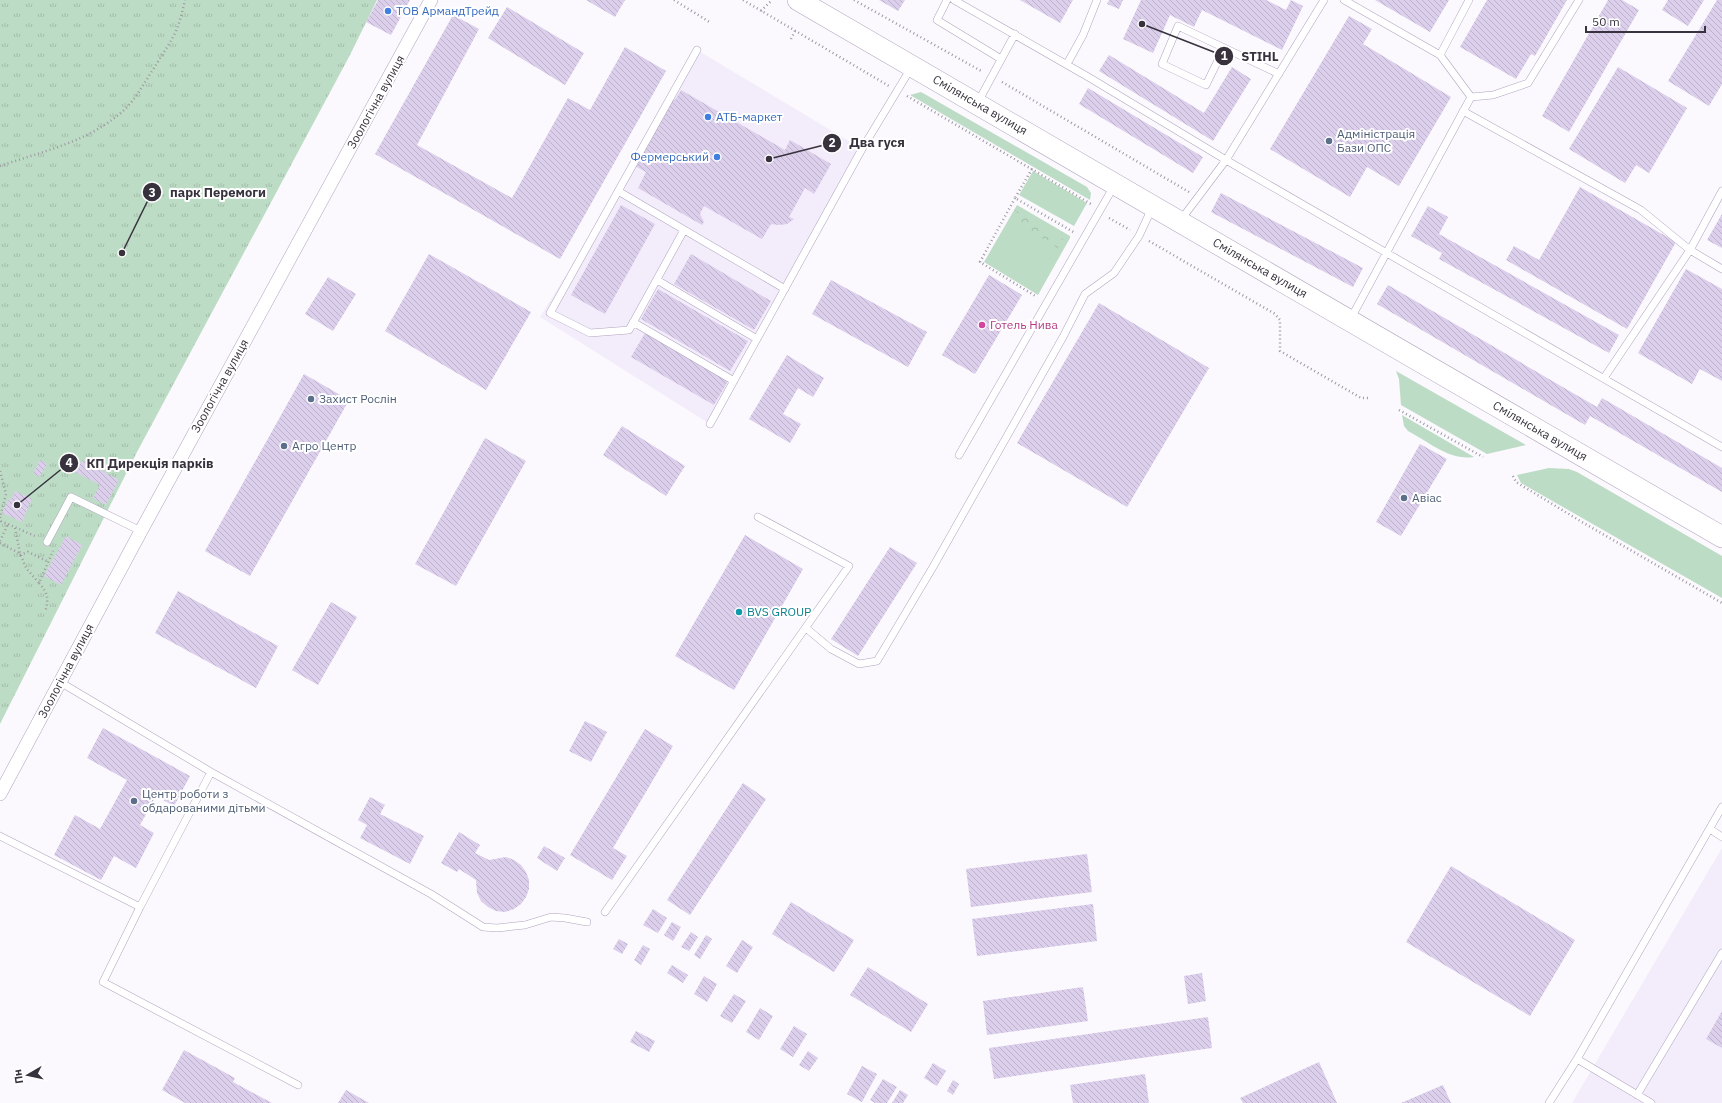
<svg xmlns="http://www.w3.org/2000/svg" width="1722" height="1103" viewBox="0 0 1722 1103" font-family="'IBM Plex Sans',sans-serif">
<defs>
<pattern id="forest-crowns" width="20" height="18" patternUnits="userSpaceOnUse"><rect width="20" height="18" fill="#bddcc5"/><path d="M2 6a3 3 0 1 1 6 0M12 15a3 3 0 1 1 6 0" fill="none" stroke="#a3bdaa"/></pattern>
<pattern id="park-tufts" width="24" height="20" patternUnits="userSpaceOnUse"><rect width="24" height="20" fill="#bddcc5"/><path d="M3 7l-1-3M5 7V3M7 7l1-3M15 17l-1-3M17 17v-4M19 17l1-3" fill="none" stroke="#a3bdaa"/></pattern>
<pattern id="building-back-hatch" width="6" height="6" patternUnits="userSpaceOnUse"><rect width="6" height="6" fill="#dccfec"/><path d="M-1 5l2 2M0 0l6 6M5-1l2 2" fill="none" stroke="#bdb2cb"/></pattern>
</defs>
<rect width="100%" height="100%" fill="#fbf8fe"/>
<path fill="#f3ecfb" d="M 697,50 L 862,149 L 710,424 L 540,317 L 618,191 Z
M 1722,848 L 1722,1103 L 1572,1103 Z"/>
<path fill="#bddcc5" d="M 921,92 L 1087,187 L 1091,193 L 1090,200 L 910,95 Z
M 1033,171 L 1087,203 L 1074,226 L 1019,195 Z
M 1017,205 L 1070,236 L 1070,238 L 1038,295 L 984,262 Z
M 1396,371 L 1526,445 L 1487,454 L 1401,405 L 1399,379 Z
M 1402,415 L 1474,457 C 1450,461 1429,442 1408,431 L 1404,426 Z
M 1549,468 L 1569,469 L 1577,472 L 1722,556 L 1722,598 L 1521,483 L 1517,475 Z"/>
<path fill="url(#forest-crowns)" d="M 1015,210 L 1067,242 L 1062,251 L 1010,218 Z"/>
<path fill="url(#park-tufts)" d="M 0,0 L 377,0 L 350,55 L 137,452 L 0,724 Z"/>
<path fill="url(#building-back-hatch)" d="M 378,0 L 410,0 L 391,35 L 366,22 Z
M 586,0 L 625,0 L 615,17 Z
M 879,0 L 905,0 L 898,11 Z
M 1020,0 L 1073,0 L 1060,23 Z
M 1109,0 L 1123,0 L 1119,9 L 1107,4 Z
M 1141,0 L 1266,0 L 1286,10 L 1291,0 L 1303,6 L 1282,50 L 1202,10 L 1194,27 L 1170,15 L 1153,53 L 1123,39 Z
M 1375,0 L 1449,0 L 1430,32 Z
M 1487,0 L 1567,0 L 1535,56 L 1531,54 L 1516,79 L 1460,47 Z
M 1608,0 L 1622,0 L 1639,10 L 1569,132 L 1542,116 Z
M 1668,0 L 1704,0 L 1688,26 L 1662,10 Z
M 1717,0 L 1722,0 L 1722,84 L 1709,106 L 1668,81 Z
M 507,7 L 584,53 L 565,85 L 488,38 Z
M 453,15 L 479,29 L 417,145 L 512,198 L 568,98 L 590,110 L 625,47 L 666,71 L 560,259 L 375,154 Z
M 1349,16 L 1372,29 L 1363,44 L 1451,97 L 1399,186 L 1367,167 L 1350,197 L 1270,149 Z
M 1109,55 L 1204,113 L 1232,67 L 1251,79 L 1213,141 L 1099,71 Z
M 1618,67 L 1687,108 L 1649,173 L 1636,165 L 1625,183 L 1569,149 Z
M 1088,88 L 1203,157 L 1193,173 L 1079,104 Z
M 681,90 L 785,150 L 790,140 L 831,164 L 814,194 L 805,188 L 789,217 L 794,219 L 787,224 L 779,225 L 771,224 L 762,239 L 704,206 L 700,214 L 704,222 L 702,225 L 638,188 L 646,172 L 633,165 L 671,98 L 675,100 Z
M 1580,187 L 1676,242 L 1627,329 L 1506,260 L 1514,246 L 1539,260 Z
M 1221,193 L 1363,268 L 1353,287 L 1211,212 Z
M 621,205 L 655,224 L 605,314 L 571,295 Z
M 1428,206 L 1448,217 L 1439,234 L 1619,335 L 1609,353 L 1439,259 L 1442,253 L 1411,236 Z
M 1722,214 L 1722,248 L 1707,240 Z
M 429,254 L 531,312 L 486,390 L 385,331 Z
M 691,254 L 771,301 L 754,330 L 674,284 Z
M 1686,269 L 1722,289 L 1722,381 L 1700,369 L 1692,384 L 1638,353 Z
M 989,275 L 1022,295 L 975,374 L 942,355 Z
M 328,277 L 356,294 L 333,331 L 305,314 Z
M 831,280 L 927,332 L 908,367 L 812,314 Z
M 1388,285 L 1597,407 L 1602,398 L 1722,468 L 1722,492 L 1590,416 L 1585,425 L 1377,304 Z
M 658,289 L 748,341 L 730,371 L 641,319 Z
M 1099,303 L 1209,368 L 1127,507 L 1017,443 Z
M 645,333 L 728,381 L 714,405 L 631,357 Z
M 787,355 L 824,378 L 813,397 L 798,388 L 783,414 L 801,424 L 790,443 L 749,419 Z
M 304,374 L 349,400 L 250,576 L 205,551 Z
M 622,426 L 685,466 L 666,496 L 603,455 Z
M 485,438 L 526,461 L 456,586 L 415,564 Z
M 1420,444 L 1447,459 L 1401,536 L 1376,522 Z
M 40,460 L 47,464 L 40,477 L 33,473 Z
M 82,460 L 119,480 L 106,505 L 93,498 L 100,485 L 75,472 Z
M 15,491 L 32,499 L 22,522 L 2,513 L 9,498 L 11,500 Z
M 745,535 L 803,569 L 734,690 L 675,656 Z
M 66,536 L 82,545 L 61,585 L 44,576 Z
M 890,547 L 917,563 L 858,656 L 831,639 Z
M 178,591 L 278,646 L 256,688 L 155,633 Z
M 331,602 L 357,617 L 318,685 L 292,670 Z
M 585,721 L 607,732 L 591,762 L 569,751 Z
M 103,728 L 190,776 L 174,806 L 156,796 L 140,825 L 154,833 L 136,868 L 114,856 L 101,880 L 54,855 L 75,815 L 100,829 L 127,780 L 87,758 Z
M 645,729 L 673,746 L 613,848 L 627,856 L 612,880 L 570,855 Z
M 743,783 L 766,799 L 690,915 L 667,900 Z
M 370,797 L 385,805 L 380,814 L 424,836 L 410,864 L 360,838 L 367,825 L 358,820 Z
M 459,832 L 480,845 L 475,853 L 489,860 L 506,857 L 514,860 L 521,865 L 526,872 L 529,880 L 529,889 L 526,897 L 521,904 L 514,909 L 505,912 L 496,911 L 488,907 L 481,901 L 477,893 L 476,880 L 459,869 L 457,872 L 441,863 Z
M 544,846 L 565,858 L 557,871 L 537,858 Z
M 1087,854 L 1092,892 L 971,907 L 966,869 Z
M 1451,866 L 1575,940 L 1530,1016 L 1406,942 Z
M 791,902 L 854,940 L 834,972 L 772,934 Z
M 1093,904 L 1097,941 L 977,956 L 972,919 Z
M 653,909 L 667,918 L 658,933 L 643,925 Z
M 672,922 L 681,927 L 673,941 L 664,935 Z
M 691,932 L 698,937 L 689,951 L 681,947 Z
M 706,935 L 712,939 L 700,959 L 694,955 Z
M 619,939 L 628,944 L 622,954 L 613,949 Z
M 742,940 L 753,947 L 737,973 L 726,966 Z
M 643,945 L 650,949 L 641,965 L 634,960 Z
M 672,965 L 688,975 L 683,983 L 667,973 Z
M 868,967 L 928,1004 L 911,1032 L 850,995 Z
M 1202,973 L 1206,1001 L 1188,1004 L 1184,976 Z
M 704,976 L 717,984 L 707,1002 L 694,994 Z
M 1083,987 L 1088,1021 L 987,1035 L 983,1001 Z
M 734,994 L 746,1001 L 732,1023 L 720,1016 Z
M 760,1008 L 773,1016 L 759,1040 L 746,1032 Z
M 1722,1011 L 1722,1048 L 1706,1039 Z
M 1208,1017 L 1212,1048 L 994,1079 L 989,1048 Z
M 794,1026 L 807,1034 L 793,1057 L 780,1049 Z
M 636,1031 L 655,1041 L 649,1052 L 630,1042 Z
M 184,1050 L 235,1078 L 233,1082 L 272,1103 L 185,1103 L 162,1090 Z
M 808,1051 L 818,1058 L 809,1071 L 799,1065 Z
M 1319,1062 L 1337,1103 L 1243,1103 L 1240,1098 Z
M 933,1063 L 946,1071 L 937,1086 L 924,1078 Z
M 862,1066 L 877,1074 L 862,1102 L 847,1094 Z
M 1145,1074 L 1149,1103 L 1073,1103 L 1070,1085 Z
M 883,1079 L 897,1087 L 887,1103 L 875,1103 L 870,1100 Z
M 953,1080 L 959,1084 L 953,1095 L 947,1091 Z
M 1443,1085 L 1451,1103 L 1401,1103 Z
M 346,1090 L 369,1103 L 338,1103 Z
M 900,1090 L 908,1095 L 903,1103 L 892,1103 Z"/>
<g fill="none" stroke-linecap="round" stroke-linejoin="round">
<g stroke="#b0a4bf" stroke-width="8">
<path id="lane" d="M 947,0 L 937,20 L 1001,59
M 954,0 L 1090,78 L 1226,160 L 1722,447
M 1344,0 L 1440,55 L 1471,97
M 1224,48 L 1206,85 L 1162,64 L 1178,26 L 1279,74
M 1440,55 L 1469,0
M 1067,64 L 1083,35 L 1097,0
M 1471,97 L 1493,95 L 1528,83 L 1579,0
M 978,102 L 1015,34
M 1463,111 L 1641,210 L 1690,250 L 1722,269
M 618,191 L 785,289
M 1180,221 L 1226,160 L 1324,0
M 684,230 L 629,330 L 590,333 L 550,313 L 697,50
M 657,280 L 757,339
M 1350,320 L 1471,97
M 633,322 L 734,381
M 1604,378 L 1690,250 L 1722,191
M 710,424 L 862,149 L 911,68
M 959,455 L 1114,186
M 47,542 L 71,497 L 141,531
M 806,628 L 831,649 L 859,664 L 877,661 L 933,567 L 1063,337 L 1085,294 L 1114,273 L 1139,236 L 1152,208
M 60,682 L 211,772 L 431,894 L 483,927 L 497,928 L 525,925 L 551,917 L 565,918 L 587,922
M 1710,829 L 1722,837
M 0,836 L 140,907 L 103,982 L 298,1085
M 140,907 L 211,772
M 605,912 L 849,566 L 758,517
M 1577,1059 L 1651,1103
M 1637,1095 L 1722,953
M 1549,1103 L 1577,1059 L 1722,807"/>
</g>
<g stroke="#b0a4bf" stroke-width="14">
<path id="street" d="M 0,794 L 141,531 L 431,0"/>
</g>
<g stroke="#b0a4bf" stroke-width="22">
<path id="primary" d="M 798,0 L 1722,537"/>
</g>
<path stroke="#9c98a1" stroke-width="2.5" stroke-dasharray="1 3" stroke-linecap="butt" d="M 674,0 L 711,23
M 743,0 L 889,86
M 854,0 L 983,72
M 761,11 L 772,0
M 791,39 L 795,31
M 1002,82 L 1189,192
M 907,96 L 1091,204
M 0,166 C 43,151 89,142 124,110 C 136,99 144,83 154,68 C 160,58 167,48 173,37 C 179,26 182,13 185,0
M 1032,169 L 1015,198 L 1075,233
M 1015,198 L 980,262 L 1037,297
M 1109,218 L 1130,230
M 1149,241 L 1275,314 L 1280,320 L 1280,351 L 1361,398 L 1369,398
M 1399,410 L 1483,457
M 0,471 L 6,494 L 0,517
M 1513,476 L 1516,482 L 1582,522 L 1722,603
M 0,517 L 1,521 L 37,537
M 15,528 L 20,553 L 26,568 L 39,583 L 53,551
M 0,541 L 8,524
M 0,543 L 19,553
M 20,555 L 28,552 L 49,562
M 39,583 C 48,593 49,599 45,612"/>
<use href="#lane" stroke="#fff" stroke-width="7"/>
<use href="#street" stroke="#fff" stroke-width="13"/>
<use href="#primary" stroke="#fff" stroke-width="21"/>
</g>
<g fill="#3f7fe0" stroke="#fff" stroke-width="1.5">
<circle cx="388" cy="11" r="4"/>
<circle cx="708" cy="117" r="4"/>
<circle cx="717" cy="157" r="4"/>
</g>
<g fill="#5c6f8a" stroke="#fff" stroke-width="1.5">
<circle cx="1329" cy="141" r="4"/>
<circle cx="311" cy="399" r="4"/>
<circle cx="284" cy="446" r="4"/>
<circle cx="1404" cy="498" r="4"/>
<circle cx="134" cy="801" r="4"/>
</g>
<circle fill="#d1479c" stroke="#fff" stroke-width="1.5" cx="982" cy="325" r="4"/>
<circle fill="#0f9aa8" stroke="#fff" stroke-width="1.5" cx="739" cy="612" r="4"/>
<g text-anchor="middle" stroke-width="4" stroke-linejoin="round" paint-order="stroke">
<g font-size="12" fill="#366cbe" stroke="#fff" text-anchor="start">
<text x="396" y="15">ТОВ АрмандТрейд</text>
<text x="716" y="121">АТБ-маркет</text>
<text x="709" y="161" text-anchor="end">Фермерський</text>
</g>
<g font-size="12" fill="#37323d" stroke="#fff">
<text transform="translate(376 102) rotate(-61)" y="4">Зоологічна вулиця</text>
<text transform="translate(980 105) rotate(30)" y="4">Смілянська вулиця</text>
<text transform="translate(1260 268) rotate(30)" y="4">Смілянська вулиця</text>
<text transform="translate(220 386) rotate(-61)" y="4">Зоологічна вулиця</text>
<text transform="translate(1540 431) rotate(30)" y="4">Смілянська вулиця</text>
<text transform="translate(66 671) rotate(-62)" y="4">Зоологічна вулиця</text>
</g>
<g font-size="12" fill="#4e5e75" stroke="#fff" text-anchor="start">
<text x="1337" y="138">Адміністрація<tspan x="1337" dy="14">Бази ОПС</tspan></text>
<text x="319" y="403">Захист Рослін</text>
<text x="292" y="450">Агро Центр</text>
<text x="1412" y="502">Авіас</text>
<text x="142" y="798">Центр роботи з<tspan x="142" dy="14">обдарованими дітьми</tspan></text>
</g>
<g font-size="12" fill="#b23c85" stroke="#fff" text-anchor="start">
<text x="990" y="329">Готель Нива</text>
</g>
<g font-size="12" fill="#0d838f" stroke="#fff" text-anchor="start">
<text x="747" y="616">BVS GROUP</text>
</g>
</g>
<path fill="none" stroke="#37323d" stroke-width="1.5" d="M1142 24L1224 56M769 159L832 143M122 253L152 192M17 505L69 463"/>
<g fill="#37323d" stroke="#fff" stroke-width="1.5">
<circle cx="1142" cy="24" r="4"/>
<circle cx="769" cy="159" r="4"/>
<circle cx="122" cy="253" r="4"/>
<circle cx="17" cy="505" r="4"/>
<circle cx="1224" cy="56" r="10"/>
<circle cx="832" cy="143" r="10"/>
<circle cx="152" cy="192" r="10"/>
<circle cx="69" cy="463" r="10"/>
</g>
<g font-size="12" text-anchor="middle" font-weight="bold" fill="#fff">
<text x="1224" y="60">1</text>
<text x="832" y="147">2</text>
<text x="152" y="197">3</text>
<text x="69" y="467">4</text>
</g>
<g font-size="13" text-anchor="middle" font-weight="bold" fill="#37323d" stroke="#fff" stroke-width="4" stroke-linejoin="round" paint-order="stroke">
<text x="1260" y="61">STIHL</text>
<text x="877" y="147">Два гуся</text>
<text x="218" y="197">парк Перемоги</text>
<text x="150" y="468">КП Дирекція парків</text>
</g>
<g transform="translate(28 1075) rotate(261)" stroke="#ffffff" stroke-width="3" paint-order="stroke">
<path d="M0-3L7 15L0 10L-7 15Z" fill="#37323d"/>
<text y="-6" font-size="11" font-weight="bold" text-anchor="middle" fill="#37323d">Пн</text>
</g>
<path d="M1586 26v6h119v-6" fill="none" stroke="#37323d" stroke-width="2"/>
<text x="1592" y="26" font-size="12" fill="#37323d" stroke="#ffffff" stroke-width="3" paint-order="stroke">50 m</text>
</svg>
